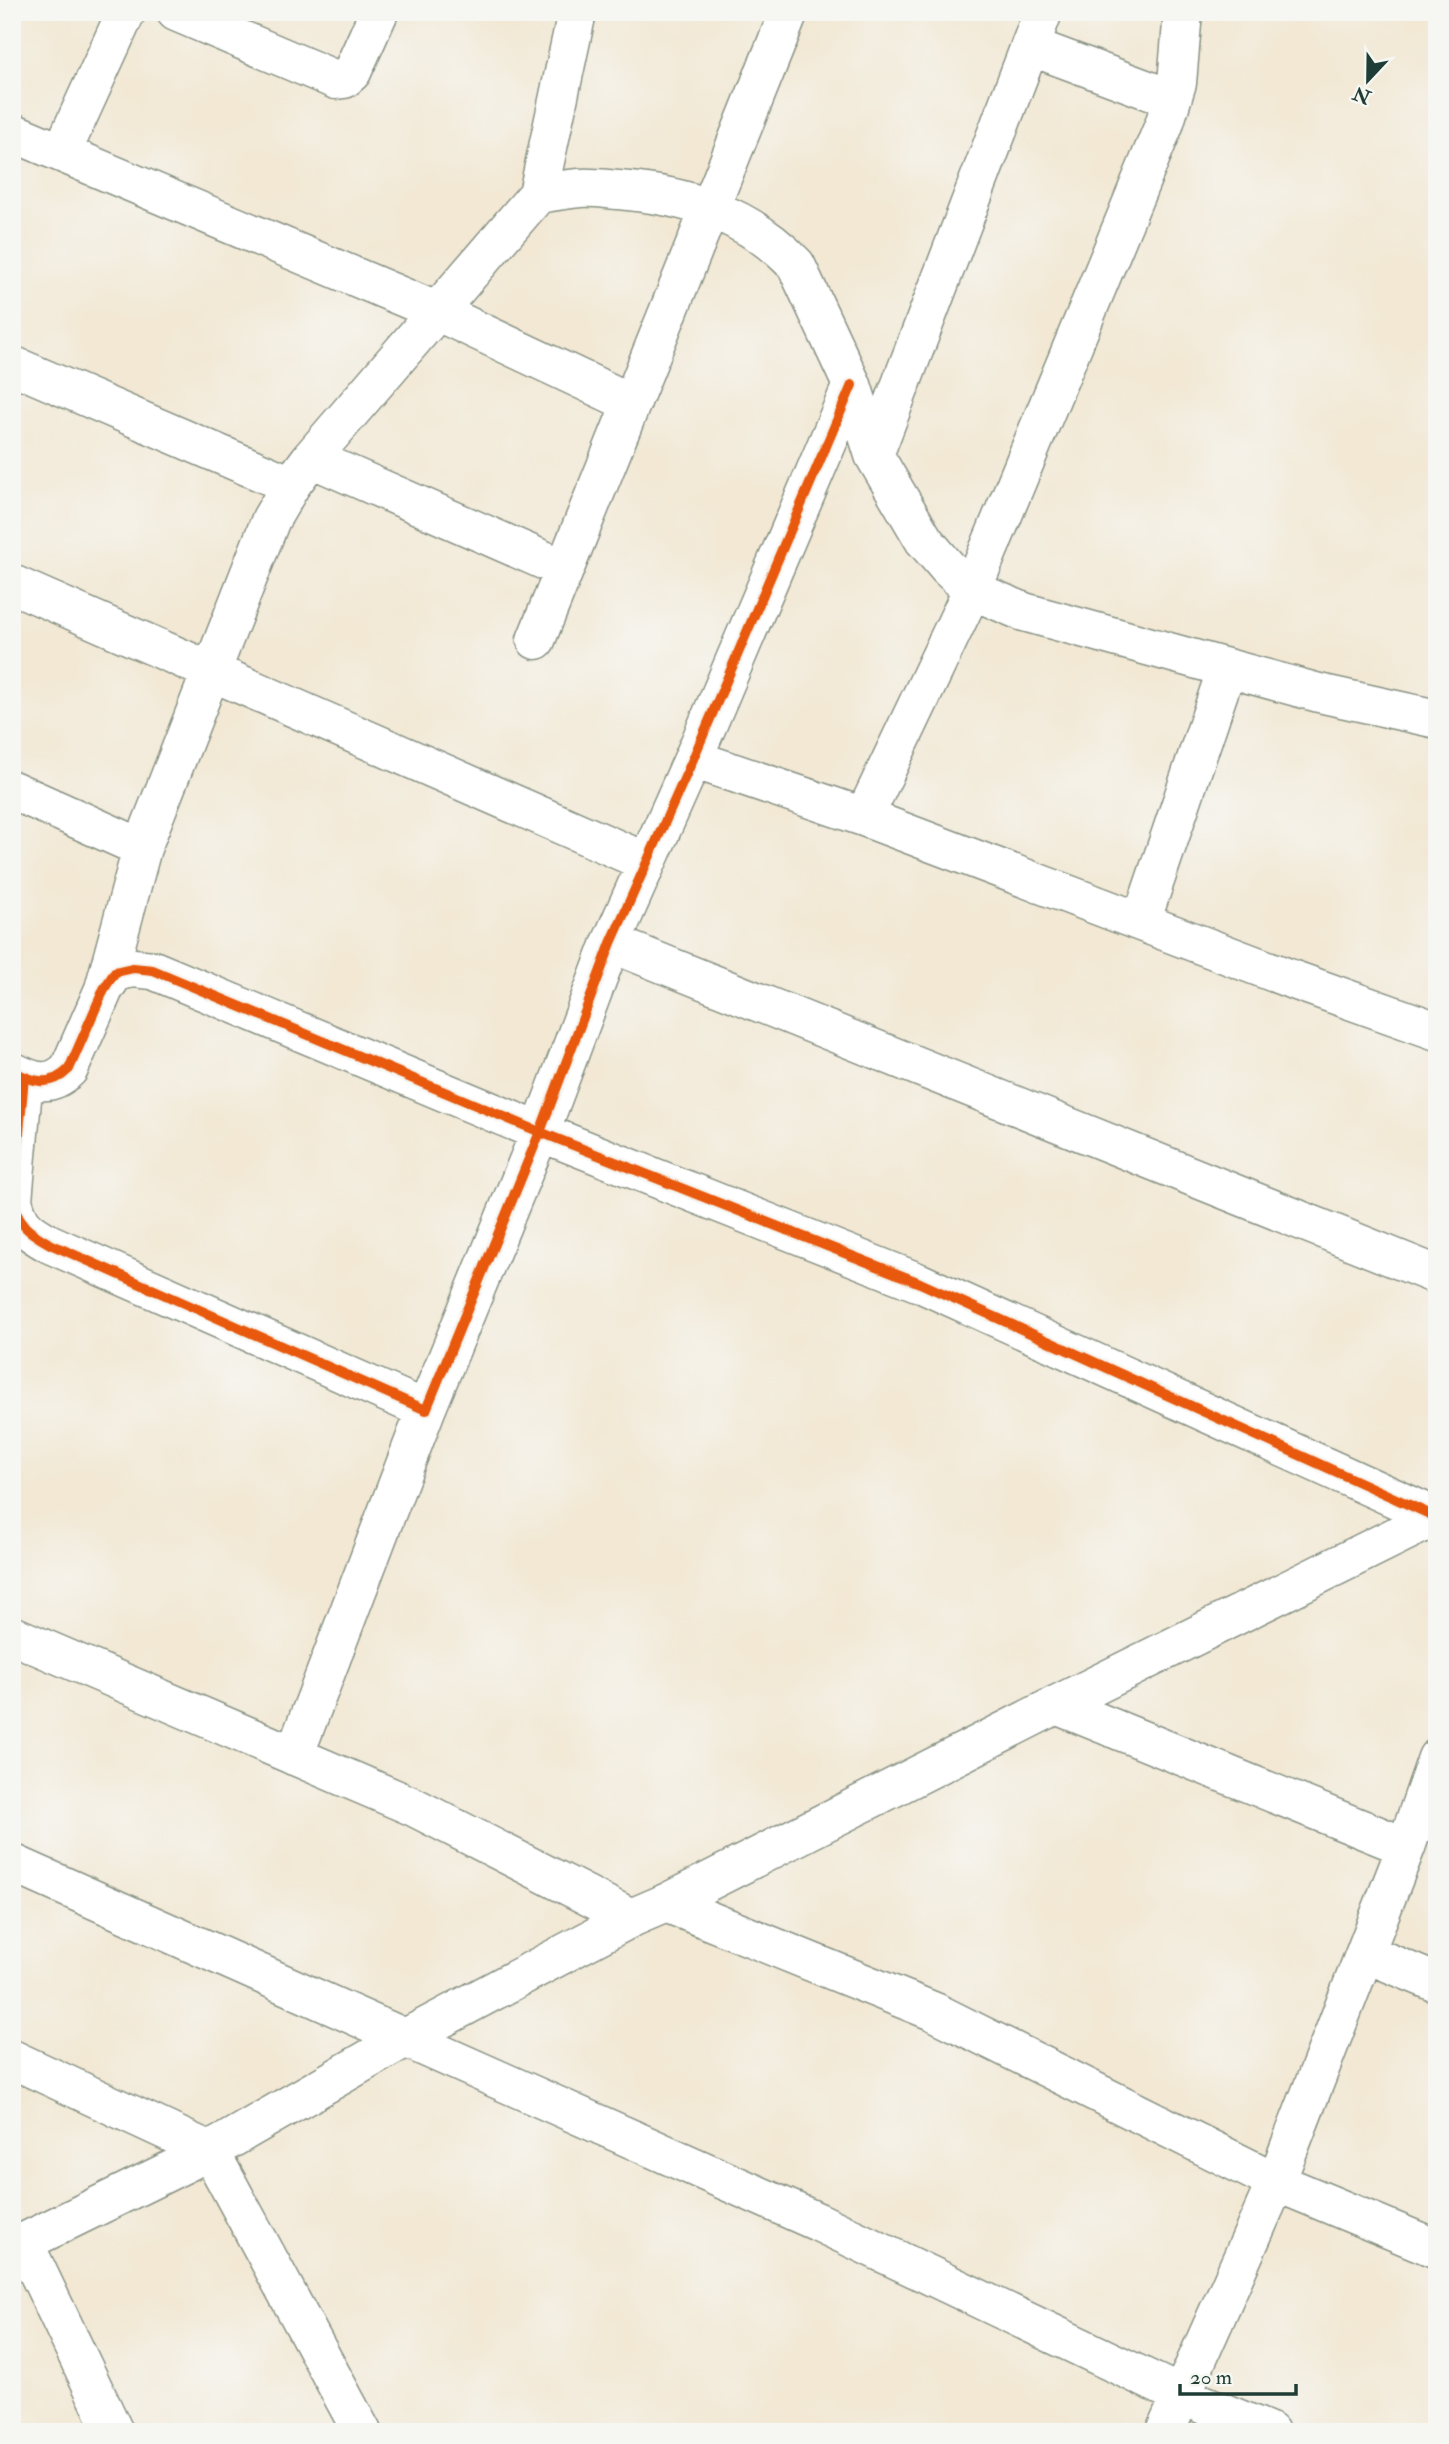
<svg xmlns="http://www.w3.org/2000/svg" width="1449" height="2444" viewBox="0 0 1449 2444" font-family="'IM FELL Double Pica',serif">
<rect width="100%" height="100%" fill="#f6f6f2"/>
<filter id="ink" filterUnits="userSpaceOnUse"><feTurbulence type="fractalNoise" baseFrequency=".0143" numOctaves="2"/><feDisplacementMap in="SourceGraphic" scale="14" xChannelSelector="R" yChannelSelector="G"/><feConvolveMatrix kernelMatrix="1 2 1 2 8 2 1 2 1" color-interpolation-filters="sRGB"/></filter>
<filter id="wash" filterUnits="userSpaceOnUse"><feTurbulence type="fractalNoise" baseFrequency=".00686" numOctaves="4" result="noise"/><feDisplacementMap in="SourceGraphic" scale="28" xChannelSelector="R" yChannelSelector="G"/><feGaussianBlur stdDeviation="1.57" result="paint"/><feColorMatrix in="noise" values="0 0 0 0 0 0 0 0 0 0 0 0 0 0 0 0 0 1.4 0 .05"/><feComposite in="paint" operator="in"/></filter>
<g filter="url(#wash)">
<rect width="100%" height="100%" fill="#f2e8d4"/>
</g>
<g filter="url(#ink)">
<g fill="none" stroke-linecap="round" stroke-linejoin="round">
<g stroke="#889284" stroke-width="41">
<path id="minor" d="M 176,12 L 336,80 L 344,79 L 352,72 L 379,12
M 1030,46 L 1172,99
M 12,132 L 436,311 L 631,403
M 62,152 L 126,12
M 538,194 C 552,192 566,189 580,188 C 592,187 606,189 618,190 C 685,195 748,214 796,265 L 852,385 L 874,455 L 924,540 L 948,568 L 972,590 L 1024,612 L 1227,668 L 1319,693 L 1437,719
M 12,365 L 291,485
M 874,455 L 1043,12
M 311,458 L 564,569
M 12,584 L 646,862
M 536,640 L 789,12
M 693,759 L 864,817 L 1291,979 L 1437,1031
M 12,790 L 142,848 L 271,519 L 291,485 L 311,458 L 538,194 L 577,12
M 864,817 L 972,590 L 1164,125 L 1177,83 L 1183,12
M 1141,922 L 1227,668
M 611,943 L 1437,1275
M 104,989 L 142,848
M 12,1071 C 34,1082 50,1088 69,1069 L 104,989 L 115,972 L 133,968 L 153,970 L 540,1132 L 920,1283 L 1436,1517
M 24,1077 L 13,1200 C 19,1226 27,1231 50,1244 L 426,1410 L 540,1132 L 611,943 L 693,759 L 852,385
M 12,1635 L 414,1807 L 631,1918
M 1056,1705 L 1406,1847
M 294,1756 L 426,1410
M 12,1863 L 818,2222 L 1181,2395 L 1270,2432
M 666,1903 L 935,2012 L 1276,2182 L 1437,2249
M 1365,1953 L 1437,1983
M 12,2059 L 210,2151 L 362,2432
M 24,2243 L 114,2432
M 1165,2432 L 1276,2182 L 1406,1847 L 1437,1758"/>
</g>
<g stroke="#889284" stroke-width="41">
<path id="tertiary" d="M 12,2248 L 210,2151 L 407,2037 L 631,1918 L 666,1903 L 1056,1705 L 1437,1516"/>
</g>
<use href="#minor" stroke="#fff" stroke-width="38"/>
<use href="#tertiary" stroke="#fff" stroke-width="38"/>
<g stroke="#f6f6f2" stroke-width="15">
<path id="cycleway" d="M 12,1071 C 34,1082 50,1088 69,1069 L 104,989 L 115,972 L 133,968 L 153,970 L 540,1132 L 920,1283 L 1436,1517
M 24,1077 L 13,1200 C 19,1226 27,1231 50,1244 L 426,1410 L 540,1132 L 611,943 L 693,759 L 852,385"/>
</g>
<use href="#cycleway" stroke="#e8590c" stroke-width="10"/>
</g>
</g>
<rect width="1449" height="2444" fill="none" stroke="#f6f6f2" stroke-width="42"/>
<g transform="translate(1368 80) rotate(202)" stroke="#f6f6f2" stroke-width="5" paint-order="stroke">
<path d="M0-5L12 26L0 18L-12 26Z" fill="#1f3d34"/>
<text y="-10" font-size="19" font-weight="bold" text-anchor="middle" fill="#1f3d34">N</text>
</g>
<path d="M1180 2384v10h116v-10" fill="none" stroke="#1f3d34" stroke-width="3.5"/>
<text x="1190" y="2384" font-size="21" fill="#1f3d34" stroke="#f6f6f2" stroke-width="5" paint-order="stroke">20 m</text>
</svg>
